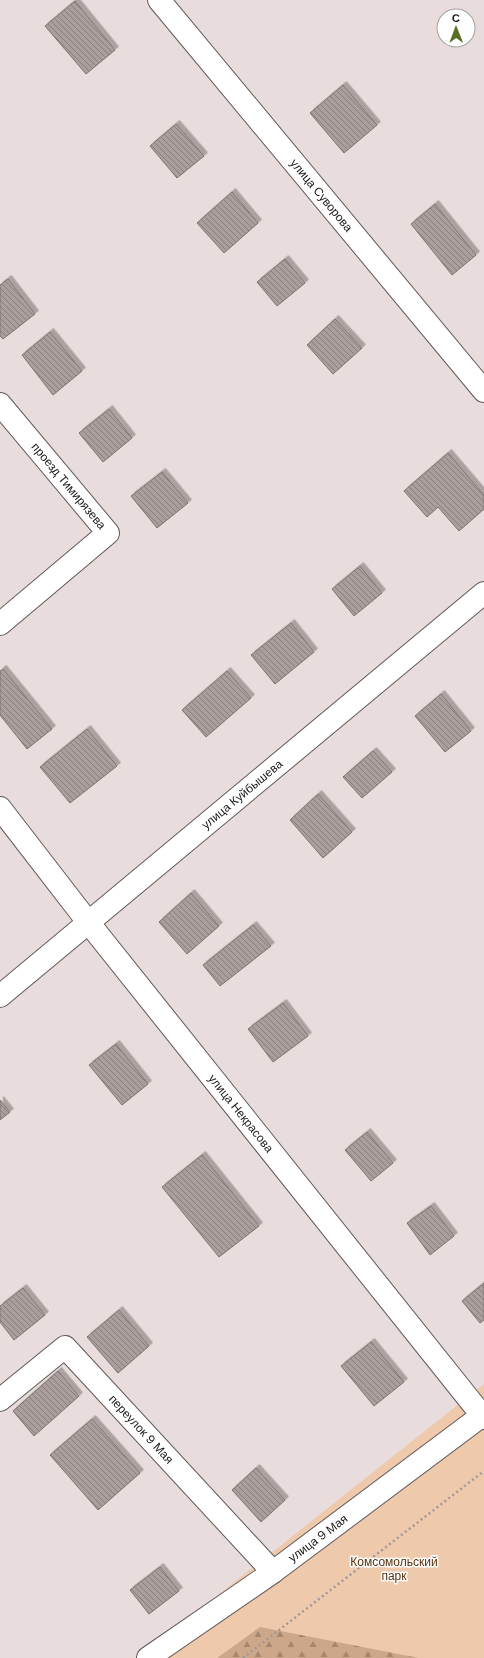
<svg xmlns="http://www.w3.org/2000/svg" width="484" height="1658" viewBox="0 0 484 1658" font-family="'DM Sans',sans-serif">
<defs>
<pattern id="forest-firs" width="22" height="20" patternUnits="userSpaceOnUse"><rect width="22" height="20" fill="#cca78a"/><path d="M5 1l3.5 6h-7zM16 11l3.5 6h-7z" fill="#a58770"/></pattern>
<pattern id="building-back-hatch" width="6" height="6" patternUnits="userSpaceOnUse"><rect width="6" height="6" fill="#a99e9b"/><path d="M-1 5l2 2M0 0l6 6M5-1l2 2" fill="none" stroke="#89807d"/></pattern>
<filter id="shadow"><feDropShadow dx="3.5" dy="-3.5" stdDeviation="0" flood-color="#0004"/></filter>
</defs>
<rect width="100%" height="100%" fill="#e8dcdc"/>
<path fill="#efc9ab" d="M 484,1384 L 484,1658 L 139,1658 Z"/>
<path fill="url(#forest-firs)" d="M 260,1627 L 419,1658 L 217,1658 Z"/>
<path fill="url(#building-back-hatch)" stroke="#7d7471" filter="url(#shadow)" d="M 75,1 L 115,50 L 86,74 L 45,26 Z
M 343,85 L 377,125 L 344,153 L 310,113 Z
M 176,124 L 204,156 L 177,178 L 150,146 Z
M 232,192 L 258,223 L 224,253 L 197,223 Z
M 435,204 L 476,255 L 452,275 L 411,224 Z
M 285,259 L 305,283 L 277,306 L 257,282 Z
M 8,279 L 35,314 L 3,339 L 0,336 L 0,285 Z
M 335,319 L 362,348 L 333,374 L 307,345 Z
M 50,332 L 82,371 L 53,395 L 22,355 Z
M 109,409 L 132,438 L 103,462 L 79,433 Z
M 448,453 L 484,495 L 484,509 L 459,531 L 438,507 L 427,517 L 404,491 Z
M 162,472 L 188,503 L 157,528 L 131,496 Z
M 360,566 L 382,593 L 354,616 L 332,589 Z
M 291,623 L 314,652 L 275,684 L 251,655 Z
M 3,669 L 52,729 L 27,749 L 0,715 L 0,671 Z
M 227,671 L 251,698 L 206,737 L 182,710 Z
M 441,694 L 471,731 L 445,752 L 415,716 Z
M 87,729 L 117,766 L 70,803 L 40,767 Z
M 373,751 L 392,772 L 362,798 L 343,777 Z
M 318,794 L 352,832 L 323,858 L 290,820 Z
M 191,893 L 219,926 L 187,954 L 159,922 Z
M 253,925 L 271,946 L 220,986 L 203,965 Z
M 283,1003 L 308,1036 L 273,1062 L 248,1029 Z
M 116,1044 L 148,1084 L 122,1105 L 89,1065 Z
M 0,1100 L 10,1112 L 0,1120 Z
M 367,1132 L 393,1163 L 371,1181 L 345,1150 Z
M 202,1155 L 259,1226 L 219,1257 L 162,1187 Z
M 431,1206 L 454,1236 L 430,1255 L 407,1223 Z
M 484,1283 L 484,1320 L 480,1323 L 462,1301 Z
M 23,1288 L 45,1315 L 14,1340 L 0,1322 L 0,1306 Z
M 119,1310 L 149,1346 L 118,1373 L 87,1337 Z
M 371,1342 L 404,1382 L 374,1406 L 341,1366 Z
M 58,1371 L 79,1396 L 34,1436 L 13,1411 Z
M 92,1419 L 140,1473 L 98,1510 L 50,1455 Z
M 256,1468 L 285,1500 L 261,1522 L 232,1490 Z
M 160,1567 L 179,1591 L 149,1614 L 130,1590 Z"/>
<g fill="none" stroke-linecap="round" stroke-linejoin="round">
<g stroke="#625858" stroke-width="24">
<g id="minor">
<path id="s1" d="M 159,0 L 484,391"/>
<path id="s2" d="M 0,404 L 108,533 L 0,624"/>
<path id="s3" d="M 0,808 L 88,922 L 484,1418"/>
<path id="s4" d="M 0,996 L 484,593"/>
<path id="s5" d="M 0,1400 L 65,1347 L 273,1572"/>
<path id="s6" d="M 148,1658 L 273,1572 L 484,1414"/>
</g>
</g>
<path stroke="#a19898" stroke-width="2.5" stroke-dasharray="2 3" stroke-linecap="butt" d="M 243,1658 L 484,1471"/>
<use href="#minor" stroke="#fff" stroke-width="22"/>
</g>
<g text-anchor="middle" stroke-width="3" stroke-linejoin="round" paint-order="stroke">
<g font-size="12" fill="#1b1717" stroke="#fff">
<text dy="4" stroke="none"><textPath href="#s1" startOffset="254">улица Суворова</textPath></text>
<text dy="4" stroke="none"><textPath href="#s2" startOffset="107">проезд Тимирязева</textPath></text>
<text dy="4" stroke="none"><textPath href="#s4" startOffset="315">улица Куйбышева</textPath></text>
<text dy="4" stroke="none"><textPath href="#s3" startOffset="389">улица Некрасова</textPath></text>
<text dy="4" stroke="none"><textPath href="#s5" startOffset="196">переулок 9 Мая</textPath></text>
<text dy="4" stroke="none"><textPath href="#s6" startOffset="208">улица 9 Мая</textPath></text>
</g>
<g font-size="12" fill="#56320f" stroke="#fff">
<text x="394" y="1566">Комсомольский<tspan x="394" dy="14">парк</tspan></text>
</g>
</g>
<g transform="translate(456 28) rotate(359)"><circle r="19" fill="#ffffff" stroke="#a4a2a2"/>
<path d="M0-3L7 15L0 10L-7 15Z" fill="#587021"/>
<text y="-6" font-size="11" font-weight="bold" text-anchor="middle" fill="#1b1717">С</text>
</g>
</svg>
